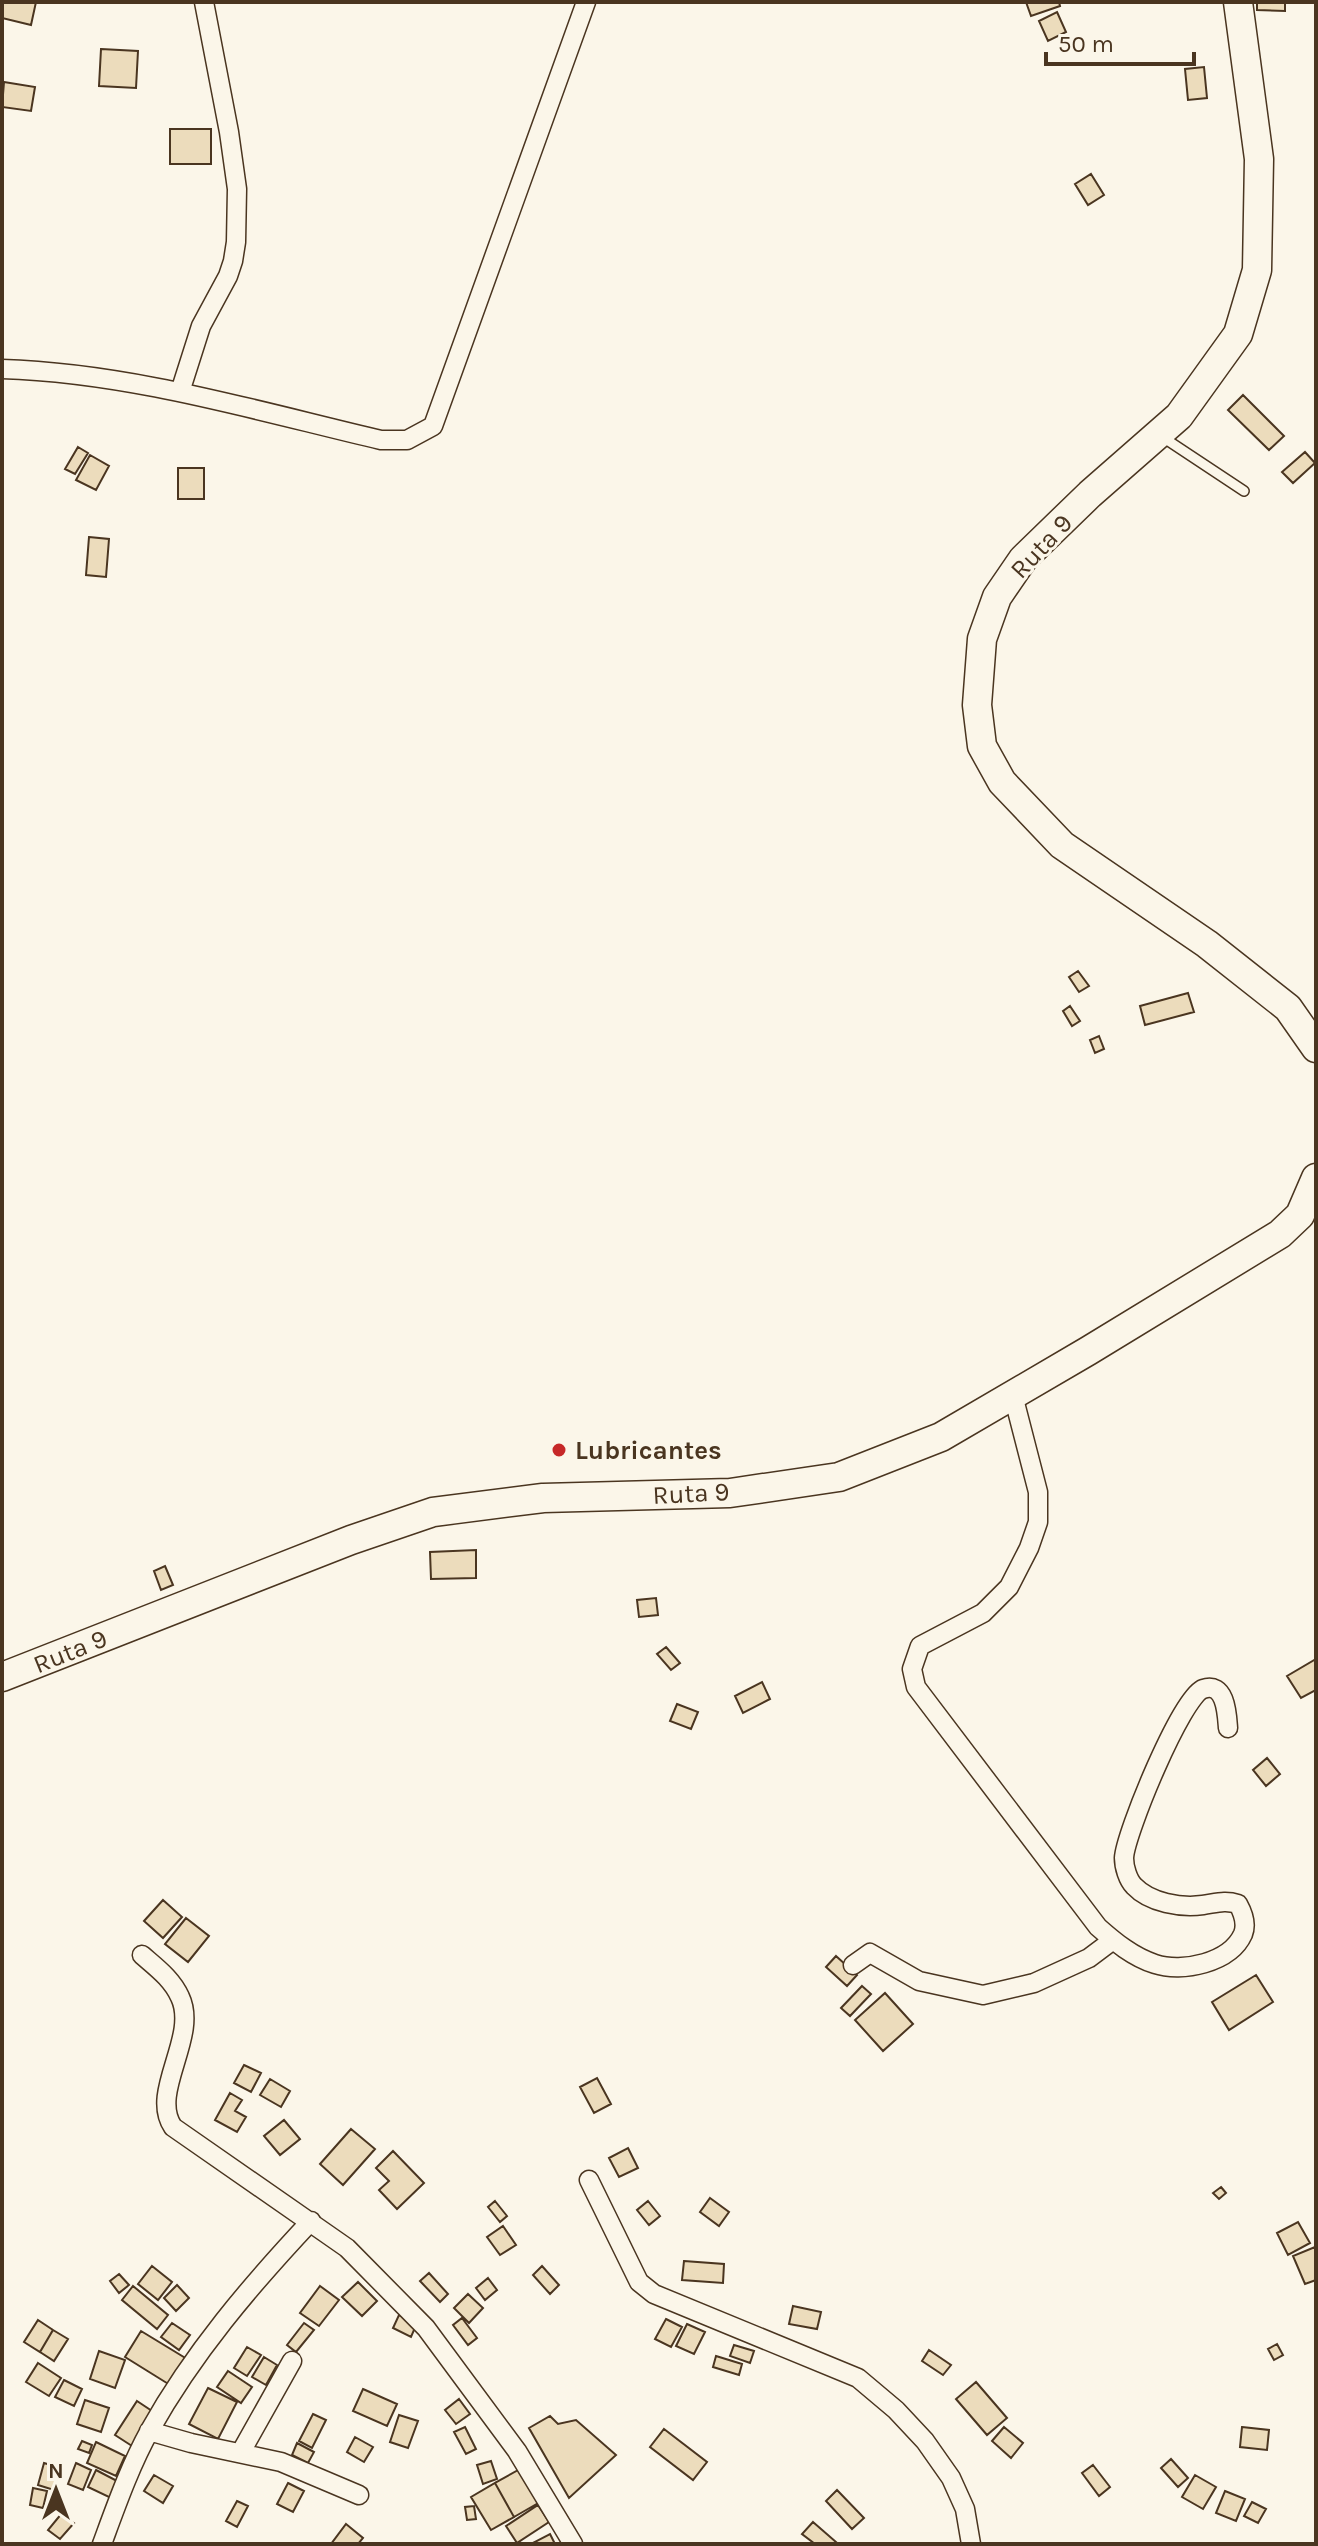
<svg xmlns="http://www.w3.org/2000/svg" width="1318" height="2546" viewBox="0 0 1318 2546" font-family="Karla,sans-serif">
<rect width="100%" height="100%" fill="#fbf6e9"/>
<path fill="#ecdcbc" stroke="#4a3520" stroke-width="2" d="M 2,2 L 36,2 L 31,25 L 2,18 Z
M 1026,2 L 1059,2 L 1060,6 L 1031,16 Z
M 1257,2 L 1285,2 L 1285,11 L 1257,10 Z
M 1057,12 L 1066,32 L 1048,41 L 1039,21 Z
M 101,49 L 138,51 L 136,88 L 99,86 Z
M 1204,67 L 1207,98 L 1188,100 L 1185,69 Z
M 4,82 L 35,87 L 31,111 L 2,107 Z
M 170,129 L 211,129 L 211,164 L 170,164 Z
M 1091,174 L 1104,195 L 1088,205 L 1075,184 Z
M 1243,395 L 1284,436 L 1269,450 L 1228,410 Z
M 78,447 L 88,453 L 75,474 L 65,469 Z
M 1305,452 L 1315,463 L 1293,483 L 1282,472 Z
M 90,455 L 109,466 L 96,490 L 76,480 Z
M 178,468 L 204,468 L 204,499 L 178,499 Z
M 89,537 L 109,539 L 106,577 L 86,575 Z
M 1078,971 L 1089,986 L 1079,992 L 1069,977 Z
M 1188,993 L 1194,1012 L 1145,1025 L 1140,1006 Z
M 1070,1006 L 1080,1021 L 1072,1026 L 1063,1011 Z
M 1099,1036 L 1104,1049 L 1095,1053 L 1090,1040 Z
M 476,1550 L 476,1578 L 431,1579 L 430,1552 Z
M 165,1566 L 173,1585 L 161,1590 L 154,1571 Z
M 656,1598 L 658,1615 L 639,1617 L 637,1600 Z
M 666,1647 L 680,1663 L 671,1670 L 657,1654 Z
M 1316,1659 L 1316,1690 L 1301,1698 L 1287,1676 Z
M 762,1682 L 770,1699 L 743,1713 L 735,1696 Z
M 677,1704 L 698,1712 L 691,1729 L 670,1721 Z
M 1267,1758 L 1280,1774 L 1266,1786 L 1253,1770 Z
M 163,1900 L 182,1917 L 163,1938 L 144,1921 Z
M 186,1918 L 209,1936 L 188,1962 L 165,1944 Z
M 836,1956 L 857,1975 L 847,1986 L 826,1967 Z
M 1256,1975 L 1273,2002 L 1229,2030 L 1212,2002 Z
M 862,1986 L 871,1994 L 850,2016 L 841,2008 Z
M 885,1993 L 913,2024 L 883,2051 L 855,2020 Z
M 244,2065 L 261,2073 L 251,2092 L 234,2083 Z
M 597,2078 L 611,2104 L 594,2113 L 580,2087 Z
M 270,2079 L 290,2091 L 281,2107 L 260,2095 Z
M 230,2093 L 242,2100 L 235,2111 L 246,2117 L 237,2132 L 215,2120 Z
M 284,2120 L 300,2139 L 280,2155 L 264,2136 Z
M 351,2129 L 375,2149 L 343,2185 L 320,2164 Z
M 628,2148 L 638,2168 L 619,2177 L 609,2158 Z
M 393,2151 L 424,2183 L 397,2209 L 379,2190 L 389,2181 L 376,2168 Z
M 1221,2187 L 1226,2193 L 1219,2199 L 1213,2193 Z
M 710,2198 L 729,2212 L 719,2226 L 700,2212 Z
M 495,2201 L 507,2216 L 500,2222 L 488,2207 Z
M 648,2201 L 660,2216 L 649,2225 L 637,2210 Z
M 1298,2222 L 1310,2243 L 1288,2255 L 1277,2233 Z
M 503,2226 L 516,2245 L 500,2255 L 487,2237 Z
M 1315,2247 L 1316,2280 L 1305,2284 L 1293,2256 Z
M 684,2261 L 724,2264 L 723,2283 L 682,2280 Z
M 152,2266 L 172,2282 L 158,2300 L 138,2284 Z
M 542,2266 L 559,2285 L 550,2294 L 533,2275 Z
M 429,2273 L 448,2294 L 440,2302 L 420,2281 Z
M 119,2274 L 129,2285 L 119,2293 L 110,2281 Z
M 488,2278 L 497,2290 L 485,2300 L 476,2288 Z
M 358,2282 L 377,2301 L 362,2316 L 342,2297 Z
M 177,2285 L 189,2298 L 176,2311 L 164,2298 Z
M 133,2286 L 168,2315 L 157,2329 L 122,2300 Z
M 320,2286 L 339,2300 L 319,2326 L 300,2313 Z
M 468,2294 L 483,2308 L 469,2323 L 454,2308 Z
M 793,2306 L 821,2312 L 817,2329 L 789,2324 Z
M 399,2315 L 417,2323 L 411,2337 L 393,2328 Z
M 462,2318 L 477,2338 L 468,2345 L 453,2325 Z
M 666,2319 L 682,2327 L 671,2347 L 655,2339 Z
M 38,2320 L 53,2330 L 40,2352 L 24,2342 Z
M 172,2323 L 190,2335 L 179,2350 L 161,2337 Z
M 304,2323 L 314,2330 L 296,2352 L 287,2345 Z
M 687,2324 L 705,2332 L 694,2354 L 676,2346 Z
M 53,2330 L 68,2339 L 54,2361 L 40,2352 Z
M 141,2331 L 187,2359 L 170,2385 L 125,2357 Z
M 1277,2344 L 1283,2355 L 1274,2360 L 1268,2349 Z
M 734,2345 L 754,2351 L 750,2363 L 730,2356 Z
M 247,2347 L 261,2355 L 247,2376 L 234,2368 Z
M 929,2350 L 951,2365 L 943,2375 L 922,2361 Z
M 99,2351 L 125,2360 L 115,2388 L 90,2379 Z
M 716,2356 L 742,2364 L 739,2375 L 713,2367 Z
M 264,2357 L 277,2365 L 266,2385 L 252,2377 Z
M 38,2363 L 61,2378 L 49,2396 L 26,2382 Z
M 228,2371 L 252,2387 L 241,2403 L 217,2387 Z
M 64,2380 L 82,2389 L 74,2406 L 55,2397 Z
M 976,2382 L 1007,2418 L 987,2435 L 956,2399 Z
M 208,2388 L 237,2402 L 218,2439 L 189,2424 Z
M 363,2389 L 397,2404 L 387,2426 L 353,2411 Z
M 459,2399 L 470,2414 L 456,2424 L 445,2410 Z
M 85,2400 L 109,2408 L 101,2432 L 77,2424 Z
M 137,2401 L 155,2413 L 132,2446 L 115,2435 Z
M 313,2414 L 326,2420 L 312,2448 L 299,2441 Z
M 399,2415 L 418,2421 L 408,2448 L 390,2442 Z
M 550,2416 L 558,2424 L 576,2420 L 616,2455 L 569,2498 L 529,2428 Z
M 465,2427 L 476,2449 L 466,2454 L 454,2432 Z
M 1004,2427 L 1023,2443 L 1011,2458 L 992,2441 Z
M 1242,2427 L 1269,2430 L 1267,2450 L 1240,2447 Z
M 664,2429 L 707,2462 L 693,2480 L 650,2447 Z
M 355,2437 L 373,2447 L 364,2462 L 347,2452 Z
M 82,2441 L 92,2445 L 89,2453 L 78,2449 Z
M 96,2442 L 125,2456 L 116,2476 L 87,2463 Z
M 297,2443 L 314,2452 L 308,2463 L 292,2455 Z
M 1171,2459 L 1188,2478 L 1178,2487 L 1161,2468 Z
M 491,2461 L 497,2479 L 483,2484 L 477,2465 Z
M 44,2463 L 60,2468 L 54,2490 L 38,2485 Z
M 76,2463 L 91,2470 L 83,2490 L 68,2484 Z
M 1093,2465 L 1110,2487 L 1099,2496 L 1082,2473 Z
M 520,2469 L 540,2502 L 514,2517 L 495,2483 Z
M 96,2470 L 119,2482 L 111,2498 L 88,2487 Z
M 154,2475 L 173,2486 L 163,2503 L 144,2491 Z
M 1195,2475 L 1216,2487 L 1203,2509 L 1182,2497 Z
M 288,2483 L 304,2491 L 293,2512 L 277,2504 Z
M 495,2483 L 514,2517 L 491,2530 L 471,2497 Z
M 33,2488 L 47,2491 L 43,2508 L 30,2505 Z
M 837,2490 L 864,2518 L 852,2529 L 826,2501 Z
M 1225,2491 L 1245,2499 L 1236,2521 L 1216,2513 Z
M 237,2501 L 248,2506 L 237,2527 L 226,2521 Z
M 1252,2502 L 1266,2509 L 1258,2523 L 1244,2516 Z
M 538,2505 L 549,2522 L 517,2543 L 506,2526 Z
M 474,2506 L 476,2519 L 467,2520 L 465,2507 Z
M 62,2513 L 74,2523 L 60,2539 L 48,2530 Z
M 813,2522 L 836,2542 L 834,2544 L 815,2544 L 802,2534 Z
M 346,2524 L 363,2538 L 358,2544 L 331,2544 Z
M 550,2534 L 555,2544 L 531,2544 Z"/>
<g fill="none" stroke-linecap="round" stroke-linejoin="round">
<g stroke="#4a3520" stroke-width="12">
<path id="service" d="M 1161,436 L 1244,491"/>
</g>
<g stroke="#4a3520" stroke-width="21">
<path id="minor" d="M 2,369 C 131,373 257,411 381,440 L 407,440 L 433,426 L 586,2
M 180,392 L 201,326 L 228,276 L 233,261 L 236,242 L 237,189 L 229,132 L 204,2
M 1013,1395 L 1038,1492 L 1038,1522 L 1029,1548 L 1009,1587 L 983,1613 L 920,1646 L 912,1669 L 916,1687 L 1098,1927 C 1115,1942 1133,1957 1155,1964 C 1182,1973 1230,1963 1243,1934 C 1247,1924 1243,1913 1238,1904 C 1225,1900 1217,1903 1203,1905 C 1181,1908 1150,1903 1134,1886 C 1128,1880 1124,1867 1124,1858 C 1125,1834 1182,1696 1203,1689 C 1226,1681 1227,1715 1228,1728
M 142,1955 C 157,1968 172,1979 180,1997 C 199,2037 149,2092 173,2127 L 347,2248 L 426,2328 L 517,2451 L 573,2544
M 853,1965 L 870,1953 L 919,1981 L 983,1995 L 1034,1983 L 1089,1958 L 1113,1940
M 589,2180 L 639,2282 L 654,2294 L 858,2378 L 896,2410 L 925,2441 L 951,2478 L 965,2509 L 971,2544
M 149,2431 L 191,2443 L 281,2462 L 359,2495
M 241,2452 L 292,2361
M 102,2544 C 116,2506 130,2466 150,2430 C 193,2353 250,2286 311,2221"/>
</g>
<g stroke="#4a3520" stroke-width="31">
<path id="primary" d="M 1238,2 L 1259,159 L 1257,270 L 1238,334 L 1179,416 L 1090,494 L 1023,559 L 997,597 L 982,639 L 977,705 L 982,746 L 1002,782 L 1062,845 L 1207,944 L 1288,1008 L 1316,1048
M 2,1677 L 351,1540 L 433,1512 L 543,1498 L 730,1493 L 839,1477 L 941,1437 L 1088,1351 L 1280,1234 L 1300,1215 L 1316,1178"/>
</g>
<use href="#service" stroke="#fbf6e9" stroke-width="9"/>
<use href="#minor" stroke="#fbf6e9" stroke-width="18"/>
<use href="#primary" stroke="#fbf6e9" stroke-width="28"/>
</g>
<circle fill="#c62828" stroke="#fbf6e9" stroke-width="3" cx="559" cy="1450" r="8"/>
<g text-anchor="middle" stroke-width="6" stroke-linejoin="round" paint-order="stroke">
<g font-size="26" fill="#4a3520" stroke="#fbf6e9">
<text transform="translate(1041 546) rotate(-47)" y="9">Ruta 9</text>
<text transform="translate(691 1493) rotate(-3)" y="9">Ruta 9</text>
<text transform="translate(70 1651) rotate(-22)" y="9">Ruta 9</text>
</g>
<g font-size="26" font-weight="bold" fill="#4a3520" stroke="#fbf6e9" text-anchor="start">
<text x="575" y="1459">Lubricantes</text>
</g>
</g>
<rect width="1318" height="2546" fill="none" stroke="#4a3520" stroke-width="8"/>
<g transform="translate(56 2490)" stroke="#fbf6e9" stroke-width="6" paint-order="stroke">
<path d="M0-6L14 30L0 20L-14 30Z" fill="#4a3520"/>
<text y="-12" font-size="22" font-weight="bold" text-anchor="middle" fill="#4a3520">N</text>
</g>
<path d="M1046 52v12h148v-12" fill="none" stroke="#4a3520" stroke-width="4"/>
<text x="1058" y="52" font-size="24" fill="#4a3520" stroke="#fbf6e9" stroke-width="6" paint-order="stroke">50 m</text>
</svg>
